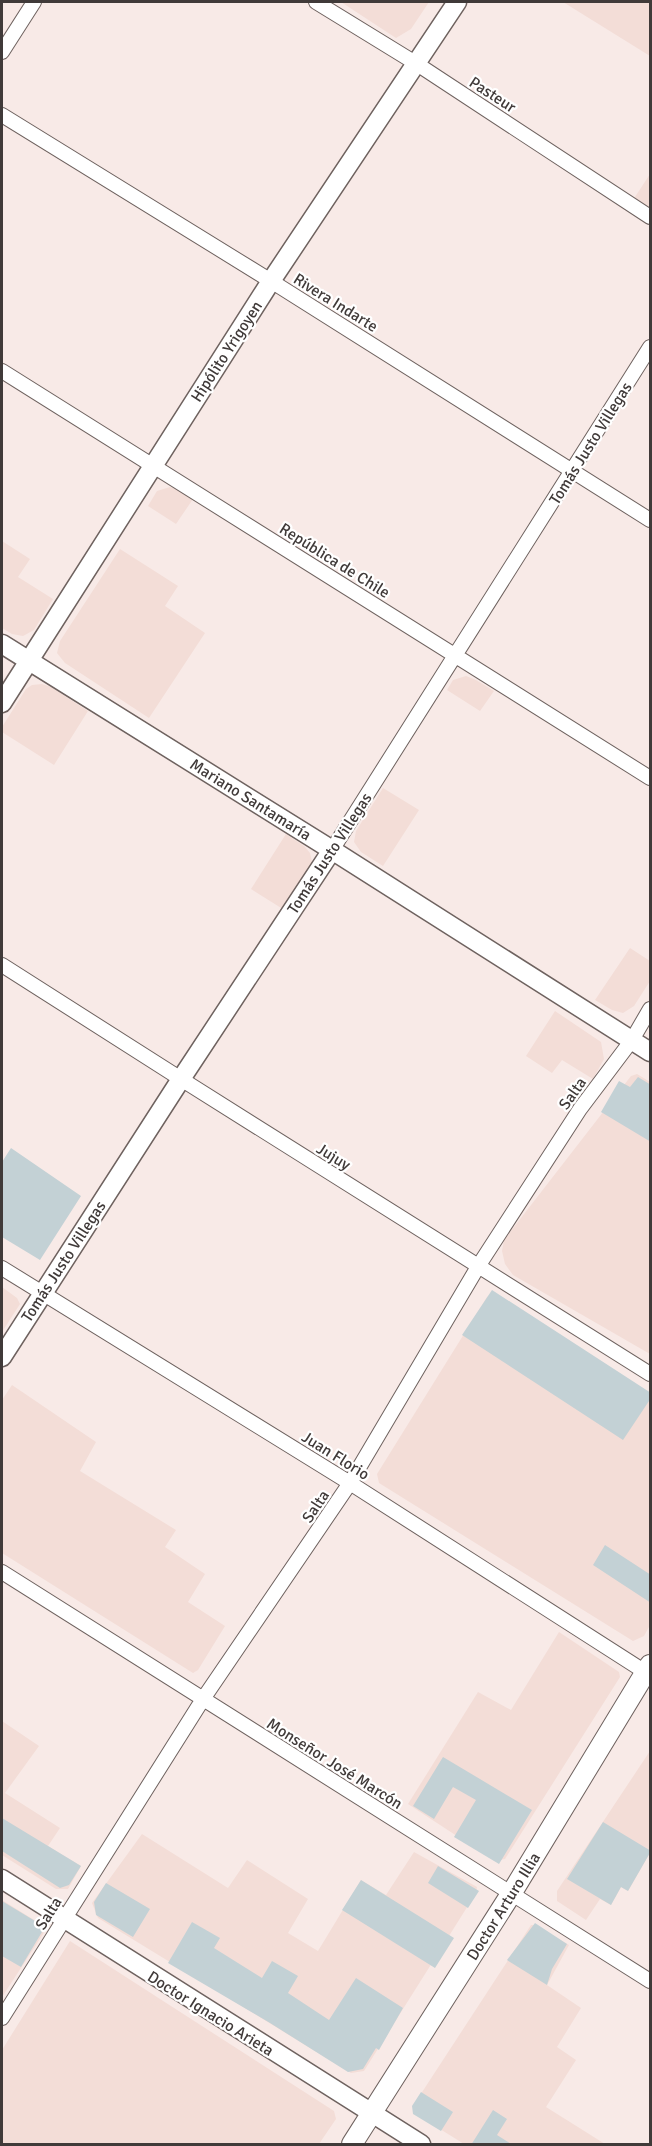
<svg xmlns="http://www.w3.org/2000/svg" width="652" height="2146" viewBox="0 0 652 2146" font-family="Signika,sans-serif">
<rect width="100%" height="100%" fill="#f8eae7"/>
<path fill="#f3ddd7" d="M 341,2 L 429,2 L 411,29 L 396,38 Z
M 563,2 L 650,2 L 650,56 Z
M 650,174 L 650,210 L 633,200 Z
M 170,487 L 180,490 L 193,499 L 176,524 L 148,506 L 157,491 Z
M 2,541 L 30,559 L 18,577 L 53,599 L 34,630 L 23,636 L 12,634 L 2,628 Z
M 120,549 L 178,586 L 165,606 L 205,633 L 149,718 L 65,663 L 57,653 L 60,641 Z
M 466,676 L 476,680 L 494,691 L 480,711 L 447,690 L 453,680 Z
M 42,684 L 51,687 L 88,711 L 54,765 L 2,732 L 2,727 L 26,689 L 32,685 Z
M 383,788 L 419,810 L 383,866 L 361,852 L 354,842 L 356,831 Z
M 286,834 L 304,846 L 310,853 L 312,862 L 311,872 L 286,911 L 251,889 Z
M 630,948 L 650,961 L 650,981 L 634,1006 L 623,1013 L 612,1010 L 595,1000 Z
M 555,1011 L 601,1042 L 604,1059 L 593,1079 L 562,1060 L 552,1073 L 526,1056 Z
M 637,1074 L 650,1082 L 650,1354 L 513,1275 L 505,1264 L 502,1251 L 504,1240 L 631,1076 Z
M 2,1287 L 17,1298 L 20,1304 L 2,1332 Z
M 492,1293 L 650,1393 L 650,1625 L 644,1636 L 633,1641 L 379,1483 L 377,1474 L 487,1297 Z
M 12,1385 L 96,1442 L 80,1471 L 176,1530 L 165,1547 L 205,1574 L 188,1602 L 225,1626 L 198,1670 L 193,1673 L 2,1553 L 2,1400 Z
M 559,1632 L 619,1672 L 620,1677 L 505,1859 L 495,1861 L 408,1804 L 478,1692 L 511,1710 Z
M 2,1721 L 39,1746 L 5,1793 L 60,1828 L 48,1846 L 81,1866 L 68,1889 L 56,1889 L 2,1855 Z
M 650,1751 L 650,1853 L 628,1891 L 621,1887 L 611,1905 L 600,1899 L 586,1920 L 557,1901 L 557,1891 Z
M 142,1834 L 228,1888 L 247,1860 L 308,1899 L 288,1933 L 318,1951 L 361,1880 L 386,1895 L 414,1852 L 477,1887 L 476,1893 L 364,2071 L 351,2073 L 98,1918 L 92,1903 Z
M 2,1900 L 47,1928 L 2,1997 Z
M 531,1925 L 535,1925 L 569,1945 L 547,1985 L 581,2008 L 557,2047 L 576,2060 L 546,2107 L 605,2144 L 464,2144 L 416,2114 L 413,2106 Z
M 70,1941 L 334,2111 L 336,2119 L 319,2144 L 2,2144 L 2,2050 Z"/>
<path fill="#c3d1d5" d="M 638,1077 L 651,1085 L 651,1142 L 601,1112 L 619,1081 L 630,1087 Z
M 11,1148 L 81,1196 L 40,1260 L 2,1237 L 2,1162 Z
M 492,1290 L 651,1393 L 651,1398 L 623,1440 L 462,1335 Z
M 605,1545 L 651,1575 L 651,1603 L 593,1565 Z
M 443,1757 L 532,1810 L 499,1864 L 454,1837 L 476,1800 L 453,1787 L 434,1819 L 413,1806 Z
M 2,1818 L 81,1866 L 69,1885 L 60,1888 L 2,1851 Z
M 603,1822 L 651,1851 L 628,1891 L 621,1887 L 611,1905 L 567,1879 Z
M 438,1866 L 479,1891 L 468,1908 L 428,1883 Z
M 361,1880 L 454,1938 L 435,1968 L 342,1910 Z
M 106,1883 L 150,1909 L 133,1937 L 96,1915 L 94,1902 Z
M 2,1901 L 45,1927 L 21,1967 L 2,1956 Z
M 192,1922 L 220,1938 L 214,1948 L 262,1978 L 272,1961 L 298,1976 L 288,1993 L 329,2020 L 356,1978 L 403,2008 L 379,2050 L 376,2048 L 363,2069 L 348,2072 L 270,2023 L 168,1963 Z
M 535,1923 L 567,1944 L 552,1969 L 547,1985 L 507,1960 Z
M 421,2092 L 453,2112 L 441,2131 L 413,2114 L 412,2106 Z
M 493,2110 L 507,2119 L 497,2135 L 513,2145 L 471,2145 Z"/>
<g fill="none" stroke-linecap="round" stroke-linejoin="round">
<g stroke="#6e625f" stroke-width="16">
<path id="minor" d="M 316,2 L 417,64 L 650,217
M 2,52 L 34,2
M 2,115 L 271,281 L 650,520
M 2,371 L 650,778
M 332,850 L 650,347
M 2,965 L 181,1079 L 650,1374
M 2,1268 L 350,1483 L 650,1675
M 2,1572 L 650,1981
M 2,2018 L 203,1699 L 350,1483 L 479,1265 L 580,1109 L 632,1040 L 650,1009"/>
</g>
<g stroke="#6e625f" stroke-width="21">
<path id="tertiary" d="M 2,644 L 332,850 L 650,1052
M 2,703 L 271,281 L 457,2
M 2,1357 L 181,1079 L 332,850
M 2,1879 L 421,2144"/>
</g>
<g stroke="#6e625f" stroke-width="22">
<path id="secondary" d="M 352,2144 L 511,1894 L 650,1665"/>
</g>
<use href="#minor" stroke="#fff" stroke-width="14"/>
<use href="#tertiary" stroke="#fff" stroke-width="18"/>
<use href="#secondary" stroke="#fff" stroke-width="20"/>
</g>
<g text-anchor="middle" stroke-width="4.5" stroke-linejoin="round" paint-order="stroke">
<g font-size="16" fill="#403a39" stroke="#fff">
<text transform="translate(493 94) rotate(33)" y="6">Pasteur</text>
<text transform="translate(336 302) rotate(32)" y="6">Rivera Indarte</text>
<text transform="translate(226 351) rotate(-57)" y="6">Hipólito Yrigoyen</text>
<text transform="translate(590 443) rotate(-58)" y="6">Tomás Justo Villegas</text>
<text transform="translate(335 560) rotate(32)" y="6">República de Chile</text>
<text transform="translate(251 799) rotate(32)" y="6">Mariano Santamaría</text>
<text transform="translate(329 853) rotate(-57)" y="6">Tomás Justo Villegas</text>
<text transform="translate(572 1093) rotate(-55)" y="6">Salta</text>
<text transform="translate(334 1156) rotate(32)" y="6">Jujuy</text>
<text transform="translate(63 1261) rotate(-57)" y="6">Tomás Justo Villegas</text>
<text transform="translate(336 1455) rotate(32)" y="6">Juan Florio</text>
<text transform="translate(315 1506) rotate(-56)" y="6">Salta</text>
<text transform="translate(335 1763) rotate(32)" y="6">Monseñor José Marcón</text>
<text transform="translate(503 1906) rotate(-58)" y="6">Doctor Arturo Illia</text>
<text transform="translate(48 1913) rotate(-58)" y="6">Salta</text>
<text transform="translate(211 2013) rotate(32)" y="6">Doctor Ignacio Arieta</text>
</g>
</g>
<rect width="652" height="2146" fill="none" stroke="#403a39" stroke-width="6"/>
</svg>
